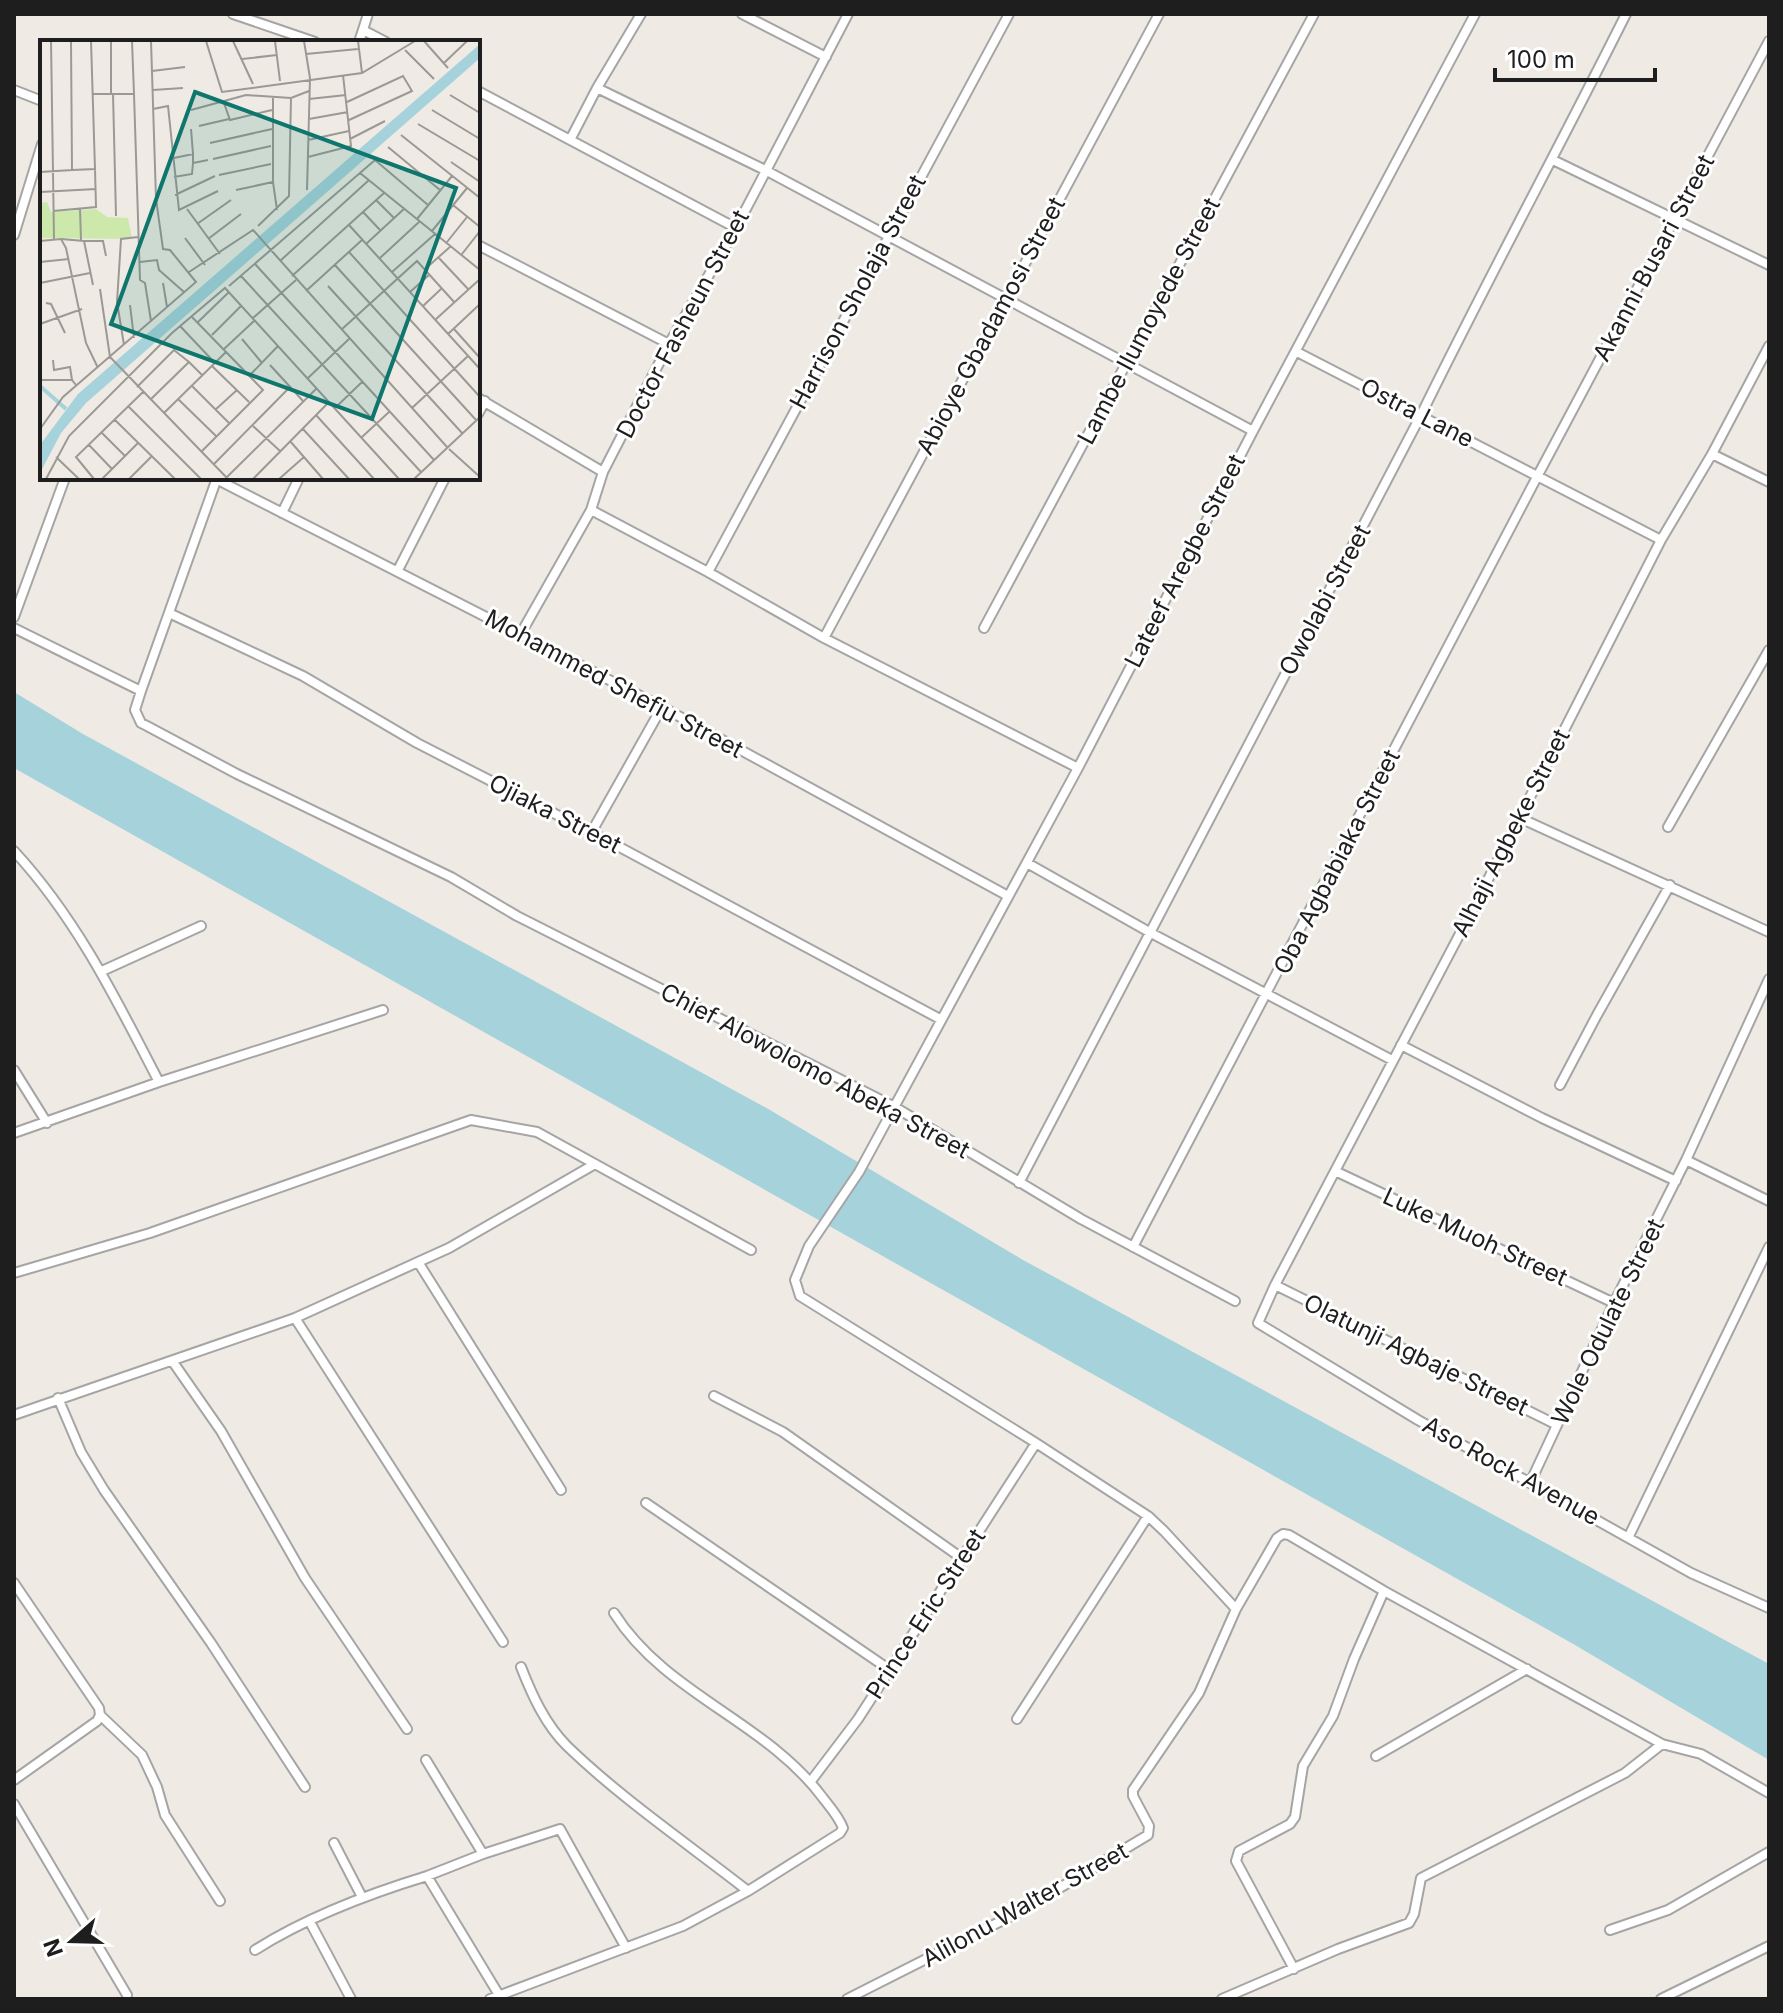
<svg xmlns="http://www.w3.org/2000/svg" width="1783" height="2013" viewBox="0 0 1783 2013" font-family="Inter,sans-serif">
<rect width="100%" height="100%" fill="#efebe4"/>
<path fill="#a5d2db" d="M 14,692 L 83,734 L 770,1110 L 1023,1260 L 1769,1664 L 1769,1760 L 1575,1645 L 14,768 Z"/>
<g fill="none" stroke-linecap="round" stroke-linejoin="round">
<g stroke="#a5a5a5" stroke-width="12">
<path id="minor" d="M 233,14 L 315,42
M 641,14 L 597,88 L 765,170 L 1253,431
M 742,14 L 826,57
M 363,30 L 386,42
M 359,42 L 368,14
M 14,90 L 42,101
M 478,91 L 736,228
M 570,140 L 597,88
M 1553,160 L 1769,265
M 14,235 L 42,144
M 478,245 L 669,344
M 1769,346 L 1712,454 L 1661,540 L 1474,907 L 1275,1285 L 1258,1323 L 1418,1420 L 1691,1573 L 1769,1608
M 1297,352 L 1661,540
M 478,398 L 603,472
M 478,414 L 485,401
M 1712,454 L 1769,482
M 216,479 L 662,707 L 1008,896
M 591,510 L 708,572 L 824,638 L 1078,768
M 282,513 L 299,478
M 398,570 L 445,478
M 708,572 L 1009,14
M 169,613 L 303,676 L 417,743 L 612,843 L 940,1019
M 14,617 L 65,478
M 14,628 L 141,691 L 217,478
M 984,628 L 1314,14
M 520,635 L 591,510 L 603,472 L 669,344 L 736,228 L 848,14
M 824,638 L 1159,14
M 141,691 L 135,710 L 141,723 L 147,726 L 237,774 L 451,877 L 517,916 L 893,1106 L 1081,1219 L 1235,1301
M 1520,818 L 1769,932
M 1668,827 L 1769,650
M 591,833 L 662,707
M 14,851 C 77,919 117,1001 159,1082
M 1027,863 L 1151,933 L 1392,1060
M 102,971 L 201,926
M 1401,1045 L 1542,1118 L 1676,1181
M 14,1070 L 47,1123
M 1560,1085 L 1597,1015 L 1670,885
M 14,1133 L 159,1082 L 383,1010
M 1686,1160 L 1769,1201
M 1335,1171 L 1614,1303
M 1019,1183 L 1421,415 C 1487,280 1559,148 1626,14
M 1133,1247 L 1538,475 L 1769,41
M 418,1262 L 449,1248 L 595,1164
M 14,1273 L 150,1233 L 471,1120 L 537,1132 L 751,1250
M 1275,1285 L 1557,1425
M 295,1318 L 503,1642
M 173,1362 L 221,1431 L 305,1578 L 407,1729
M 714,1396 L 783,1432 L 963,1559
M 58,1398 L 81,1452 L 104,1490 L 211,1643 L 305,1787
M 14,1415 L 295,1318 L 418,1262 L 561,1490
M 1530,1483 L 1614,1303 L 1686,1160 L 1769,979
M 646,1503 L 890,1670
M 1629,1536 L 1769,1247
M 14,1583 L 99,1708 L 100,1715 L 97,1721 L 14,1780
M 1236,1609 L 1164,1531 L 1148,1516 L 1036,1443 L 800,1296 L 795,1280 L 809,1246 L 859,1172 L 1078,768 L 1253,431 L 1475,14
M 521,1667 C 532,1695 545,1724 567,1746 C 622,1799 688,1844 748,1891
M 100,1715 L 142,1755 L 157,1787 L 165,1815 L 220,1901
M 1017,1719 L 1148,1516
M 1376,1756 L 1527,1669
M 426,1760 L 483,1854 L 427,1876 L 499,1995
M 811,1781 L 858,1719 L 1036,1443
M 14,1804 L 127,1995
M 334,1843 L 362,1897
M 483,1854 L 560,1829 L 626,1948
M 310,1922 L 351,1999
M 1610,1930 L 1668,1910 L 1769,1852
M 255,1950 C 307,1917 368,1894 427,1876
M 1294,1969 L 1236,1861 L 1239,1851 L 1290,1824 L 1295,1817 L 1303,1766 L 1333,1716 L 1354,1659 L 1384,1591
M 490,1999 L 683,1926 L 748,1891 L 840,1833 L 843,1828 C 839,1817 830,1807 823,1798 C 766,1721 666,1695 614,1613
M 847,1999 L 1021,1911 L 1148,1835 L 1149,1826 L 1133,1796 L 1133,1790 L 1199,1693 L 1236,1609 L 1277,1538 L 1283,1534 L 1289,1535 L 1384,1591 L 1662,1744 L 1701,1754 L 1769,1793
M 1222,1999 L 1338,1949 L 1409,1923 L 1414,1914 L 1421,1878 L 1625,1773 L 1662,1744
M 1661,1999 L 1769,1946"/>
</g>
<use href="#minor" stroke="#fff" stroke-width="8"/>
</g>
<g text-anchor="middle" stroke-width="6" stroke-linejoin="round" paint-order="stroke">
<g font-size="24" fill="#1e1e1e" stroke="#fff">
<text transform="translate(1654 258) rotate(-62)" y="8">Akanni Busari Street</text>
<text transform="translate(858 292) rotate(-62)" y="8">Harrison Sholaja Street</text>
<text transform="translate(1149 321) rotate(-62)" y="8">Lambe Ilumoyede Street</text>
<text transform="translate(683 324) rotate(-62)" y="8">Doctor Fasheun Street</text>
<text transform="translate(991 326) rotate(-62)" y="8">Abioye Gbadamosi Street</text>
<text transform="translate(1417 413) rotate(27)" y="8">Ostra Lane</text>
<text transform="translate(1185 561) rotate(-63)" y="8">Lateef Aregbe Street</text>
<text transform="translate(1325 600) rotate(-62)" y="8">Owolabi Street</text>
<text transform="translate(614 684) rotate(28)" y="8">Mohammed Shefiu Street</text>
<text transform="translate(555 814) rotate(27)" y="8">Ojiaka Street</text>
<text transform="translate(1511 833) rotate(-63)" y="8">Alhaji Agbeke Street</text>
<text transform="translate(1337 862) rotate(-63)" y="8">Oba Agbabiaka Street</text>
<text transform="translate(815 1071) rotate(28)" y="8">Chief Alowolomo Abeka Street</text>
<text transform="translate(1475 1237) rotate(25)" y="8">Luke Muoh Street</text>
<text transform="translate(1608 1322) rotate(-64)" y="8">Wole Odulate Street</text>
<text transform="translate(1416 1355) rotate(26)" y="8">Olatunji Agbaje Street</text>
<text transform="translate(1511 1471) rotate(29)" y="8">Aso Rock Avenue</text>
<text transform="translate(926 1614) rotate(-57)" y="8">Prince Eric Street</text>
<text transform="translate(1025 1905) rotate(-29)" y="8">Alilonu Walter Street</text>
</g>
</g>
<g transform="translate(40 40)">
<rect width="440" height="440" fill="#efebe4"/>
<path d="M 7,162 L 11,172 L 56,169 L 67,177 L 88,178 L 92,199 L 0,198 L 0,163 Z" fill="#cce8ab"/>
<path d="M 440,4 L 440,18 L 46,363 L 21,393 L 0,433 L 0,405 L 38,354 Z" fill="#a5d2db"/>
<path fill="none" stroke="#a5d2db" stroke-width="4" d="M 0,346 L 26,369"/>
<path fill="none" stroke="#9b9995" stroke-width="2" d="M 11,1 L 14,199M 71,1 L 71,54M 92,1 L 94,54M 166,1 L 182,52 L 322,33 L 375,1M 193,1 L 213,44M 235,1 L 240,41M 264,1 L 270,38 L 267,150M 318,1 L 322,33M 384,1 L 408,28M 365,10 L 394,39M 266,14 L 318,9M 202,19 L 237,15M 404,23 L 427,1M 112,31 L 145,27M 113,50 L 143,48M 52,54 L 94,54 L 100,240 L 105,243 L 111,281M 73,54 L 76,176M 410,55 L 440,73M 269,59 L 306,55M 307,62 L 363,36 L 372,51 L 309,80M 184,63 L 190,80 L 232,70M 113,69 L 128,66 L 139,170 L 178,151M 151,70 L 206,55 L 251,58 L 269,51M 392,70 L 440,99M 269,79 L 308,72M 378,84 L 440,121M 159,86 L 189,79M 151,89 L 153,114M 361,95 L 440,158M 310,99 L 345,81M 268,100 L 309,91M 170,103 L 232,89M 348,107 L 400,150M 268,117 L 311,106 L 303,35M 134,118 L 153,114 L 153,123 L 168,120M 173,119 L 231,106M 411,122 L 440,142M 32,130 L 55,129 L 51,1M 0,132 L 32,130 L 31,1M 179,135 L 231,124M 134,137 L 152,134 L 153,123M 233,142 L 237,170M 196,150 L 233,142 L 233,56M 0,152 L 56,149M 135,155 L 175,136M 336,160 L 354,178M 388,165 L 335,120 L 320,133 L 440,230M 413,165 L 440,187M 40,169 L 41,200M 147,169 L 180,214M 13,171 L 56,167 L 55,129M 323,172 L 341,191M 377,179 L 412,136M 157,184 L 191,160M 309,185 L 440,329M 218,186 L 249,156 L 251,58M 392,191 L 427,148M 145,198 L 165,225M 21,199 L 44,201 L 53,245M 168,199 L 201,174M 0,201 L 21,199 L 26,208 L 46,303 L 58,328M 44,201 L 63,201 L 66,216M 407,202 L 427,177M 326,204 L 365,168M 309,212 L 440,357M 422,214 L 440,191M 398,217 L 428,249M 340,218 L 379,182M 240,221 L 329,140M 0,222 L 29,219M 100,222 L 117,220 L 119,230 L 144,252M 215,224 L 394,420M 294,224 L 436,380M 384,230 L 411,206M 149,232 L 213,190 L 407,407M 352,232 L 395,194M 201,236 L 381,432M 252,236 L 344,153M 0,243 L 50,233M 123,243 L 127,267M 189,246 L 320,133M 288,246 L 422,393M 60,249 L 70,317 L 188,439M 266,251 L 322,200M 370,252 L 389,235M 6,263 L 11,264 L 25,293M 90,265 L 94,298M 383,266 L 401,249M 151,276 L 223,350 L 162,411M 213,278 L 256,240M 395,280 L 440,239M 158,282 L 189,252M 0,284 L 42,269M 140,286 L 174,322M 414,289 L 440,318M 301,290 L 377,221 L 415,263M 408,294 L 440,264M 172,295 L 201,266M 202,299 L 222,323M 84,305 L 77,262 L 81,199 L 98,197M 184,309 L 214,281M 13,320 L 14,330 L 30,327 L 32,340M 230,325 L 263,361M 172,326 L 209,362M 210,335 L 238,306M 268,338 L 309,299M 0,340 L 32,340 L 36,345M 152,346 L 189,383M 97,347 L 134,310 L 149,322M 138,359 L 176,396M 110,360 L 149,322 L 162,335M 88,366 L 161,439M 295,368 L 322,342M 372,368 L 428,316M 175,370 L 197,350M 124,373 L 186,312M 276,375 L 334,439M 75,380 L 135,439M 213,386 L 240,411M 262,388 L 309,439M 0,389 L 23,357 L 156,242 L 130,210 L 123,209 L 116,159 L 111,1M 62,393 L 85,416M 322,397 L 349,372M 250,401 L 283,439M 49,405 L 72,429M 409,409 L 440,437M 16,417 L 39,439M 174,424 L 249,348M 187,437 L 276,349M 6,439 L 29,396 L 132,293 L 185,248 L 359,439M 54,439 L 36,417 L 103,352M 62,439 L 98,403M 89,439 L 112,416M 213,439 L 289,362M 239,439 L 264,417M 374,439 L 440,377"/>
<path fill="#0f766e" fill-opacity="0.15" stroke="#0f766e" stroke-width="4" d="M 155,52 L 416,148 L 332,379 L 71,284 Z"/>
<rect width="440" height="440" fill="none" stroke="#1e1e1e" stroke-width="4"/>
</g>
<rect width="1783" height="2013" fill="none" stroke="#1e1e1e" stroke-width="32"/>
<g transform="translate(72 1941) rotate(250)" stroke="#ffffff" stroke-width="6" paint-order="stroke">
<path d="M0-6L14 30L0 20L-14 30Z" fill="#1e1e1e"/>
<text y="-12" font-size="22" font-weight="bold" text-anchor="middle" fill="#1e1e1e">N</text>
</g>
<path d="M1495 68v12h160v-12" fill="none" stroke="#1e1e1e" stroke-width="4"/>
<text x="1507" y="68" font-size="24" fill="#1e1e1e" stroke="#ffffff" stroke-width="6" paint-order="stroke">100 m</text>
</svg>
